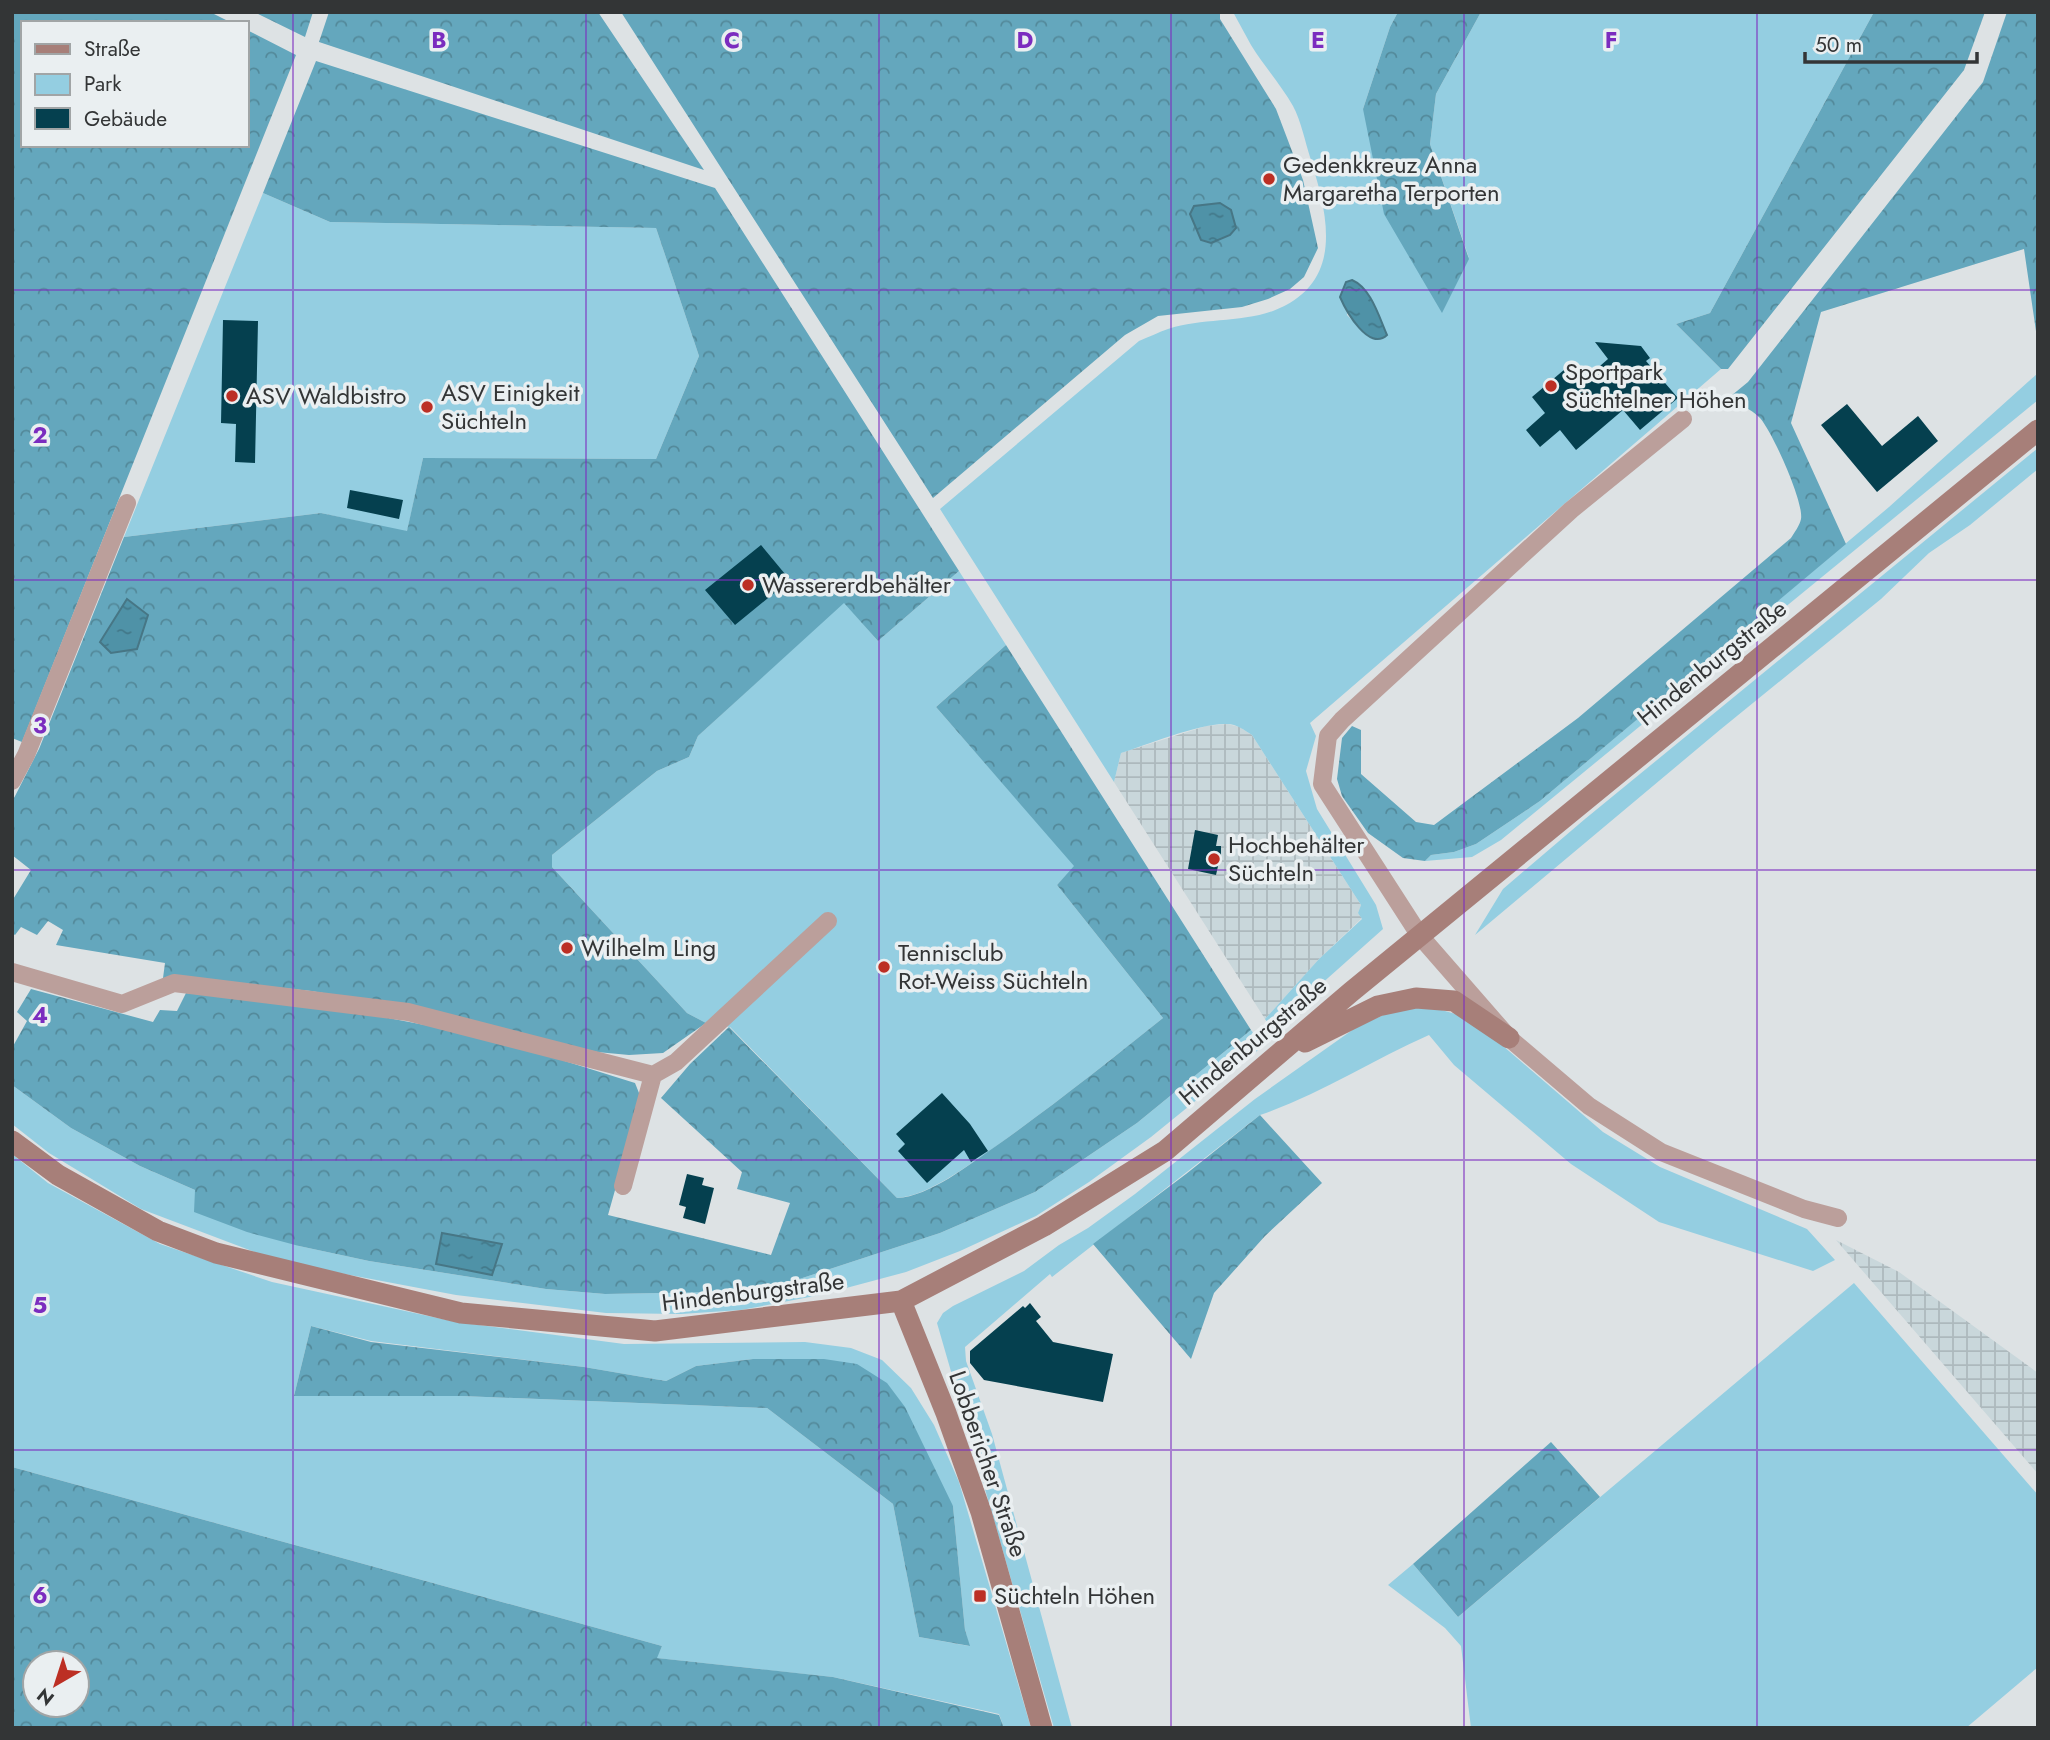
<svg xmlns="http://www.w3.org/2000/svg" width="2050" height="1740" viewBox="0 0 2050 1740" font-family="Jost,sans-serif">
<defs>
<pattern id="industrial-grid" width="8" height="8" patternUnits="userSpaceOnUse" patternTransform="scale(1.75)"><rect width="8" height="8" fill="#c9d7db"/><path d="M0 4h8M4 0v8" fill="none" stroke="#adb9bd"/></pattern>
<pattern id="forest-crowns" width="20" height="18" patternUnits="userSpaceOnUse" patternTransform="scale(1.75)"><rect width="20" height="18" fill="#64a7bd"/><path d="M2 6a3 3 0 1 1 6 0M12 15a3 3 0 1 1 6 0" fill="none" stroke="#53899a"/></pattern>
<pattern id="water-ripples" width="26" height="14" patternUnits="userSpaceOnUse" patternTransform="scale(1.75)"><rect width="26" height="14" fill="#4f92a7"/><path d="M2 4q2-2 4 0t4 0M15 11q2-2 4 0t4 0" fill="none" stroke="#427889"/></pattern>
</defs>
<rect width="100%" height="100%" fill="#dde2e4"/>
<path fill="url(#industrial-grid)" d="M 1227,724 L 1240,727 L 1252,735 L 1361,905 L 1358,913 L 1362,918 L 1319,959 L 1265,1019 L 1114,782 L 1121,753 L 1206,726 Z
M 1836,1240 L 1899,1272 L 2038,1373 L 2038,1474 Z"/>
<path fill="#94cee1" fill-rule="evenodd" d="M 1233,12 L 1398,12 L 1390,27 L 1363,109 L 1469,258 L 1430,144 L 1436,94 L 1481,12 L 1874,12 L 1710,313 L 1676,324 L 1721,369 L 1310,723 L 1316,736 L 1306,771 L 1317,809 L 1376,905 L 1383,929 L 1310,994 L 1285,1027 L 1276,1035 L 1265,1019 L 1319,959 L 1362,919 L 1358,913 L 1361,905 L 1252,735 C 1244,730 1237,724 1227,724 C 1203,722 1146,745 1121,753 L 1114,782 L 940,509 L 1139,341 C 1149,337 1159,332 1168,329 C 1202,318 1239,323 1273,311 C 1346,283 1328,215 1310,157 C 1305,141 1301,121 1293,106 C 1281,85 1264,66 1251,45 C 1245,34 1239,23 1233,12 ZM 1352,280 L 1359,283 L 1377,340 L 1369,337 L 1347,315 L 1346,282 Z
M 263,193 L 330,222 L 656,228 L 699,356 L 656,459 L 423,458 L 407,532 L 321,513 L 124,537 Z
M 2038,373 L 2038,400 L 1501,840 L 1472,857 L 1425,861 L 1431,855 L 1454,852 L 1476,844 L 1540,801 L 1889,507 Z
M 2038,448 L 2038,469 L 1970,525 L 1929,553 L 1881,599 L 1721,729 L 1475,935 L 1503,889 L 1585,819 Z
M 959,571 L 1006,645 L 936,707 L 1075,866 L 1057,885 L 1163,1018 C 1107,1063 1051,1107 992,1149 C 967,1166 928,1196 897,1198 L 730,1027 L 706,1023 L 687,1013 L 552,867 L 552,855 L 657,771 L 689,757 L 698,736 L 844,602 L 878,641 Z
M 1431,1007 L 1459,1015 L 1481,1027 L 1603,1132 L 1660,1167 L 1807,1229 L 1835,1260 L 1813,1271 L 1659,1222 L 1571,1164 L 1454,1065 L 1429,1035 C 1372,1060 1319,1095 1260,1115 L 1052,1277 L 1050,1274 L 965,1347 L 966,1361 L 992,1434 L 1072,1728 L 1054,1728 L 937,1323 L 943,1313 L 953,1306 L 1024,1271 L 1059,1245 L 1088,1228 L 1135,1194 L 1255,1099 L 1358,1026 L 1400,1008 Z
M 1251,1030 L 1263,1046 L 1151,1137 L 1089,1182 L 1036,1216 L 960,1251 L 906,1272 L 820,1295 L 741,1310 L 681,1314 L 606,1313 L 456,1295 L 281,1262 L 141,1209 L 49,1153 L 12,1124 L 12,1085 L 71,1128 L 140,1166 L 195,1190 L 299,1246 L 369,1261 L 546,1289 L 605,1294 L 720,1292 L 781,1285 L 940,1233 L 1035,1192 L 1137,1123 Z
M 12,1154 L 48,1183 L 160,1244 L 272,1282 L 456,1322 L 624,1344 L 805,1342 L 851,1348 L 882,1360 L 911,1388 L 934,1425 L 959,1482 L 1031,1728 L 1004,1728 L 999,1714 L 833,1677 L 656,1658 L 662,1646 L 12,1467 ZM 311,1326 L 371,1341 L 584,1367 L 666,1381 L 696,1366 L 753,1359 L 953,1506 L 965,1630 L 969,1646 L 919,1637 L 893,1504 L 767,1408 L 462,1396 L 294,1396 Z
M 1854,1283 L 2038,1495 L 2038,1667 L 1966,1728 L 1471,1728 L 1461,1646 L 1445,1628 L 1388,1585 L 1413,1564 L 1458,1617 Z"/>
<path fill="url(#forest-crowns)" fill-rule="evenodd" d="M 12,12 L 210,12 L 232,23 L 23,23 L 23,145 L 247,145 L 247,30 L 296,55 L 22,742 L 12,738 Z
M 254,12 L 313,12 L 305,37 Z
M 329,12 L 598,12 L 704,170 L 319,42 Z
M 621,12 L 1220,12 L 1220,19 L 1276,109 L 1303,180 L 1318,248 L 1304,277 L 1290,289 L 1268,299 L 1242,307 L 1158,316 L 1125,335 L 933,498 Z
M 1398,12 L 1481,12 L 1436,94 L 1430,144 L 1469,259 L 1442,313 L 1384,214 L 1363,109 L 1390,27 Z
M 1874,12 L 1985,12 L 1964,70 L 1728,369 L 1721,369 L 1676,324 L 1710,313 Z
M 2007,12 L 2038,12 L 2038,345 L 2024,249 L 1821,312 L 1791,423 L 1846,544 L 1540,801 L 1476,844 L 1454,852 L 1431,855 L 1425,861 L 1403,858 L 1368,833 L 1342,796 L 1337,779 L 1342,738 L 1352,726 L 1361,730 L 1361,774 L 1416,822 L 1434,825 L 1578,718 L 1791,538 C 1794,533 1800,525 1801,519 C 1804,502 1772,431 1760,418 C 1750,408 1739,404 1726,400 L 1748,382 L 1983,82 Z
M 316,61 L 715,188 L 959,571 L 878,641 L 844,603 L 698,736 L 689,757 L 657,771 L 552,855 L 552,867 L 687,1013 L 706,1023 L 663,1053 L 629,1055 L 597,1052 L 426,1010 L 311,991 L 178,977 L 163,978 L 165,963 L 56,945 L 63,930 L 48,921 L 37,935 L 21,927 L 15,935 L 12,933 L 12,901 L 31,870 L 12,855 L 12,802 L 39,749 L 124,537 L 321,513 L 407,531 L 423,458 L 656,459 L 699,356 L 656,228 L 330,222 L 263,193 Z
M 1006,645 L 1251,1030 L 1137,1123 L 1035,1192 L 940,1233 L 781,1285 L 720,1292 L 605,1294 L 546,1289 L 369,1261 L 299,1246 L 247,1232 L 194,1212 L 195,1190 L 140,1166 L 71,1128 L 12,1085 L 12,1048 L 27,1021 L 17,1012 L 31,989 L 153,1022 L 160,1010 L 177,1011 L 186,993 L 341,1009 L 488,1037 L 635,1083 L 641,1098 L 608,1215 L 771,1255 L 790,1203 L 737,1189 L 742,1172 L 661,1098 L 690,1064 L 729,1027 L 897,1198 C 929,1197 970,1164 996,1146 C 1054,1105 1108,1062 1163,1018 L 1057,885 L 1074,866 L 936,707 Z
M 1260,1115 L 1322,1183 L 1265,1236 L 1214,1293 L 1191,1359 L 1093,1244 L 1186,1174 Z
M 311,1326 L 371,1342 L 584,1367 L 666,1381 L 696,1366 L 753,1359 L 824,1359 L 857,1364 L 887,1383 L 905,1407 L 953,1506 L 965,1630 L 970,1646 L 919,1637 L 893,1504 L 767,1408 L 462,1396 L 294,1396 Z
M 1551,1442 L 1600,1497 L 1458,1617 L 1413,1564 Z
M 12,1467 L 662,1646 L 657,1658 L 833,1677 L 999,1715 L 1004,1728 L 12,1728 ZM 35,1663 L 77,1663 L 77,1705 L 35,1705 Z"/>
<path fill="url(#water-ripples)" stroke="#477685" stroke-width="2" d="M 1220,203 L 1231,210 L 1236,228 L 1230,235 L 1211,243 L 1201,240 L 1190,214 L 1194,206 Z
M 1352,280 C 1371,288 1379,317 1387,335 C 1369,352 1346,311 1340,297 L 1346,282 Z
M 127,599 L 148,615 L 137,649 L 111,653 L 100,642 Z
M 442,1233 L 502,1244 L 492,1275 L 436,1264 Z"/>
<path fill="#05404f" d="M 223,320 L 258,321 L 255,463 L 235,462 L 236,424 L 221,423 Z
M 1595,342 L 1641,346 L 1650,358 L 1646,361 L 1678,398 L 1640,430 L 1623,410 L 1576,450 L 1560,430 L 1540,447 L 1526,430 L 1545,413 L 1532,397 L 1565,369 L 1578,385 L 1608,359 Z
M 1847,404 L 1882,446 L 1918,416 L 1938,441 L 1877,492 L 1821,425 Z
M 350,490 L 403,500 L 399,519 L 347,508 Z
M 761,545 L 790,580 L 735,625 L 705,590 Z
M 1195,830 L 1218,835 L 1216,846 L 1221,846 L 1221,853 L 1216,875 L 1188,869 Z
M 942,1093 L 970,1124 L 988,1151 L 971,1162 L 964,1150 L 927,1183 L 898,1151 L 905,1144 L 896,1134 Z
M 687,1174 L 704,1178 L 702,1185 L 714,1188 L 705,1224 L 683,1218 L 686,1207 L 679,1205 Z
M 1030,1303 L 1041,1317 L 1036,1321 L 1053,1342 L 1113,1354 L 1103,1402 L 984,1380 L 970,1363 L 970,1351 L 1023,1306 L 1025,1308 Z"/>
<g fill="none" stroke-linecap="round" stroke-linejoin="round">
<path stroke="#bb9f9b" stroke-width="18" d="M 1683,419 L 1571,510 L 1342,720 L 1328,736 L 1322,784 L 1420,936 L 1509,1038 L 1589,1106 L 1661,1152 L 1804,1209 L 1838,1218
M 12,781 L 26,755 L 127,503
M 12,972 L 122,1004 L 174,983 L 408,1012 L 653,1075 L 676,1062 L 828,921
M 623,1186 L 653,1075"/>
<path stroke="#a77f79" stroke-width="21" d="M 1305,1042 L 1378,1006 L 1416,998 L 1454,1001 L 1509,1038
M 12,1141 L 58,1175 L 158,1231 L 216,1253 L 461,1313 L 655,1331 L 901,1301 L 1044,1226 L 1165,1151 L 1351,992 L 2038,430
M 901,1301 L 946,1413 L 981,1512 L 1042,1728"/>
</g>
<path fill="none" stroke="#7b2cbf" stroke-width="2" stroke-opacity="0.55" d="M 293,12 L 293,1728M 586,12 L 586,1728M 879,12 L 879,1728M 1171,12 L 1171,1728M 1464,12 L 1464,1728M 1757,12 L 1757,1728M 12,290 L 2038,290M 12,580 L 2038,580M 12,870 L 2038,870M 12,1160 L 2038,1160M 12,1450 L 2038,1450"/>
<g fill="#bc2f24" stroke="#eaeff1" stroke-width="2.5">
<circle cx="1269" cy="179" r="7"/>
<circle cx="1551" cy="386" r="7"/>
<circle cx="232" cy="396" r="7"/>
<circle cx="427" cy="407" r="7"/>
<circle cx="748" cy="585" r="7"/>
<circle cx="1214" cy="859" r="7"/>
<circle cx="567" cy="948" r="7"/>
<circle cx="884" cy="967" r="7"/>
<rect x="973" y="1589" width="14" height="14" rx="3.5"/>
</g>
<g text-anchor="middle" stroke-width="7" stroke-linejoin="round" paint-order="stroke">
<g font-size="24" fill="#333536" stroke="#eaeff1" text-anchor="start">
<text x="1283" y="173">Gedenkkreuz Anna<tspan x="1283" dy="28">Margaretha Terporten</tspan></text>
<text x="1565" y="380">Sportpark<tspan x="1565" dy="28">Süchtelner Höhen</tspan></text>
<text x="441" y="401">ASV Einigkeit<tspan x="441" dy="28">Süchteln</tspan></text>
<text x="246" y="404">ASV Waldbistro</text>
<text x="762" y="593">Wassererdbehälter</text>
<text x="1228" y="853">Hochbehälter<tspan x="1228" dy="28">Süchteln</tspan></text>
<text x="581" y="956">Wilhelm Ling</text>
<text x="898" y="961">Tennisclub<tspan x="898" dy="28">Rot-Weiss Süchteln</tspan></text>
<text x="994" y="1604">Süchteln Höhen</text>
</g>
<g font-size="24" fill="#333536" stroke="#eaeff1">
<text transform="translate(1712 663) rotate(-39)" y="8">Hindenburgstraße</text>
<text transform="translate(1253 1041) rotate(-40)" y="8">Hindenburgstraße</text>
<text transform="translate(753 1292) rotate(-7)" y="8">Hindenburgstraße</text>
<text transform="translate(988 1464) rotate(71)" y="8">Lobbericher Straße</text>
</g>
</g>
<g font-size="23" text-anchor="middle" font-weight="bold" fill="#7b2cbf" stroke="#eaeff1" stroke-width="7" stroke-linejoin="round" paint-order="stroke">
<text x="439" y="48">B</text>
<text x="732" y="48">C</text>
<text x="1025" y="48">D</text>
<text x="1318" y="48">E</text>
<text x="1611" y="48">F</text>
<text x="40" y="443">2</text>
<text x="40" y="733">3</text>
<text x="40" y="1023">4</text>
<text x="40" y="1313">5</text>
<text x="40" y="1603">6</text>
</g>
<rect width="2050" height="1740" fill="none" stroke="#333536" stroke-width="28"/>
<rect x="21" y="21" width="228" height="126" fill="#eaeff1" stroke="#a1a5a6" stroke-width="2"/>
<rect x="35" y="44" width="35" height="10" fill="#a77f79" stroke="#a1a5a6" stroke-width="2"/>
<text x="84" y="56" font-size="21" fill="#333536">Straße</text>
<rect x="35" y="74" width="35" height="21" fill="#94cee1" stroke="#a1a5a6" stroke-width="2"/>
<text x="84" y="91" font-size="21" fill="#333536">Park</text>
<rect x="35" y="108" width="35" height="21" fill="#05404f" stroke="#a1a5a6" stroke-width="2"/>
<text x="84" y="126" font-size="21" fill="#333536">Gebäude</text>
<g transform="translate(56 1684) rotate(219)"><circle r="33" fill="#eaeff1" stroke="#a1a5a6" stroke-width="2"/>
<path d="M0-5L12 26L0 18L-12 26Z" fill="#bc2f24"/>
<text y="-10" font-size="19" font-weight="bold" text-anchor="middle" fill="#333536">N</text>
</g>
<path d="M1805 52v10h172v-10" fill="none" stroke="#333536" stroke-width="3.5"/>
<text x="1815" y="52" font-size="21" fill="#333536" stroke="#eaeff1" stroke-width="5" paint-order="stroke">50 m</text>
</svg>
